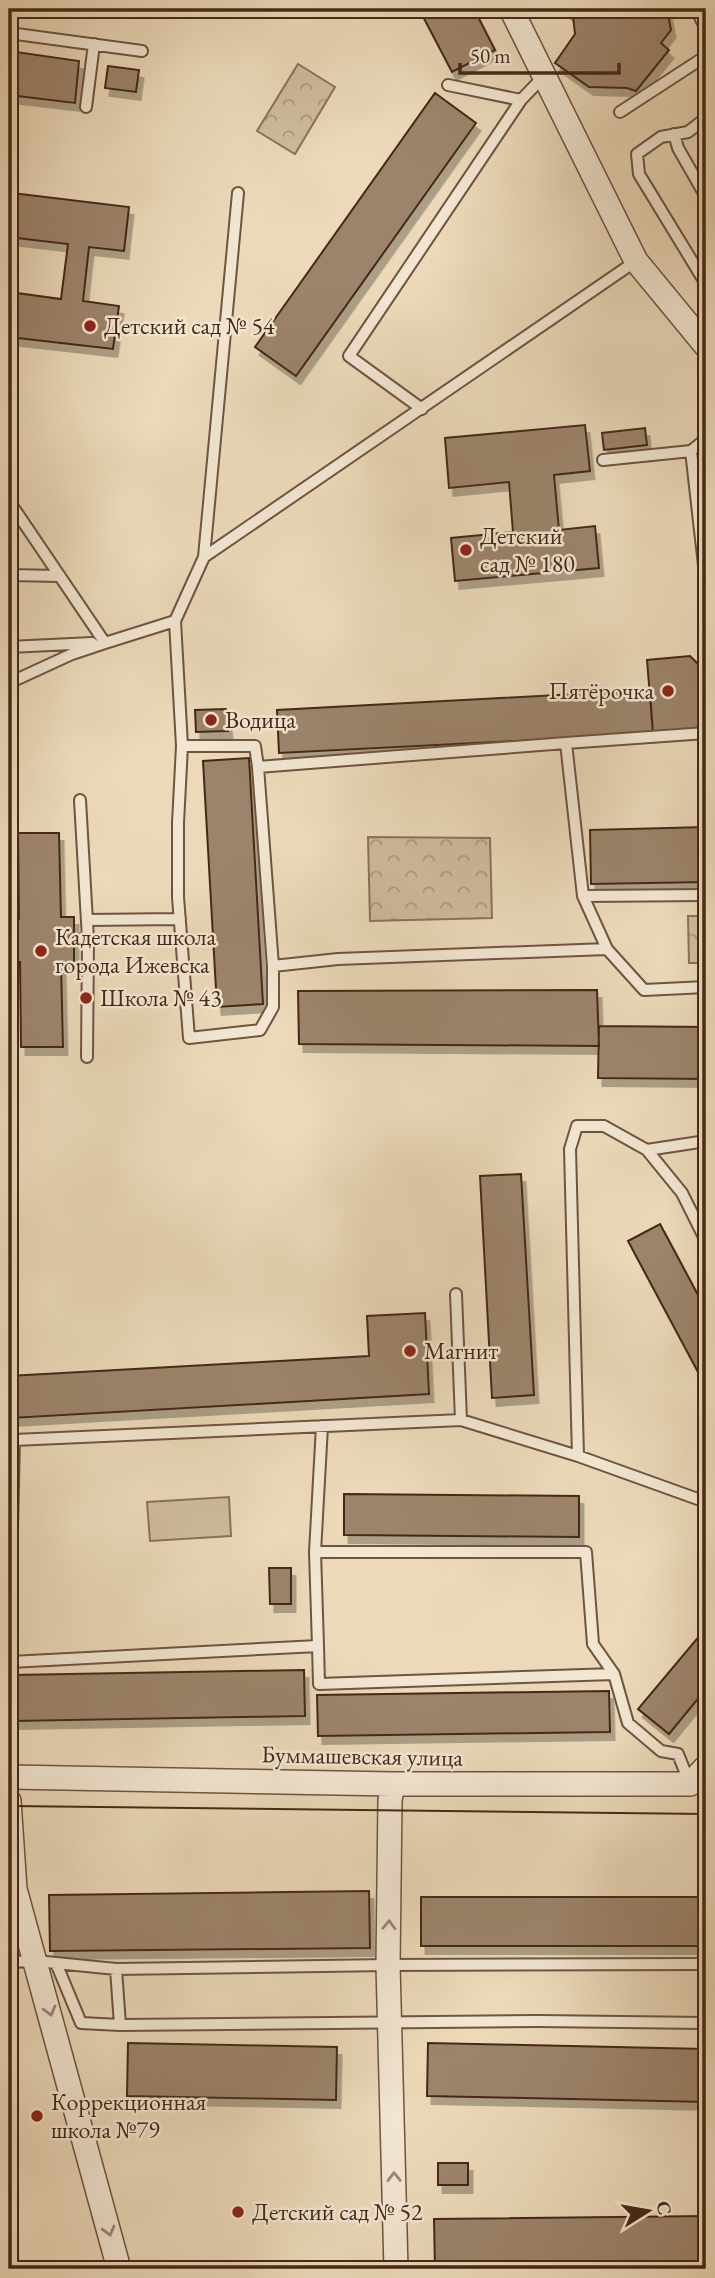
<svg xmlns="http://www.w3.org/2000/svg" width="715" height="2278" viewBox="0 0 715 2278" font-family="'EB Garamond',serif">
<defs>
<pattern id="park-crowns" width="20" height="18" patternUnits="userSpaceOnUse" patternTransform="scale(1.75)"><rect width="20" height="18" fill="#cfbb9e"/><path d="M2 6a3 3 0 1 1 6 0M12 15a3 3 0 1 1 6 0" fill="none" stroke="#aa9880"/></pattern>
<filter id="shadow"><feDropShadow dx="4.5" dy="8" stdDeviation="0" flood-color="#0004"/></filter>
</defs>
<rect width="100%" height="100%" fill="#ebd9b9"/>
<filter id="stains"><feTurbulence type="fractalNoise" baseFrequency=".00286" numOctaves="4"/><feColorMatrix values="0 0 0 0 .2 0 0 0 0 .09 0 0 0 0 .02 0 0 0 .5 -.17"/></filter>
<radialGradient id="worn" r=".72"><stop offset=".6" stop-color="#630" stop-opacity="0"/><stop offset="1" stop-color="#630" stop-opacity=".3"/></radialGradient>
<path fill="#cfbb9e" stroke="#8a725b" stroke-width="2" d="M 229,1497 L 231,1536 L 150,1541 L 147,1502 Z"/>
<path fill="url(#park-crowns)" stroke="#8a725b" stroke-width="2" d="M 298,64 L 335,87 L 295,154 L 257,131 Z
M 368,837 L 490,838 L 492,918 L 370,921 Z
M 688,916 L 706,916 L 706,963 L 689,963 Z"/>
<path fill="#9c846c" stroke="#462818" stroke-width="2" filter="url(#shadow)" d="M 419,9 L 474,9 L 495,50 L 452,72 Z
M 564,9 L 667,9 L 671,30 L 661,43 L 669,50 L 636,91 L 627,88 L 589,87 L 555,63 L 575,34 L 573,16 Z
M 9,51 L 79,61 L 75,103 L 9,95 Z
M 108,66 L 139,70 L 136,92 L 105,88 Z
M 435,93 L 476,123 L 296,376 L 255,347 Z
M 12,193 L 129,207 L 124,251 L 89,247 L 83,301 L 119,306 L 113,349 L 9,337 L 9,292 L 61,299 L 68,244 L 9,237 Z
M 585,425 L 590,471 L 554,475 L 559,530 L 595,526 L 599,568 L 455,581 L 451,538 L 513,532 L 509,482 L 449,488 L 445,438 Z
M 645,428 L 647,445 L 604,450 L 602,433 Z
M 690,656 L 703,669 L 706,729 L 653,734 L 647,660 Z
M 650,690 L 653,734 L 279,753 L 277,710 Z
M 226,709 L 228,731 L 196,732 L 195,710 Z
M 249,758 L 263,1004 L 217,1007 L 203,761 Z
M 706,827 L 706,882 L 591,884 L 590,830 Z
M 18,833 L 59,833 L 61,917 L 74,917 L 74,962 L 61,963 L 63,1047 L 21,1047 L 20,962 L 9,962 L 9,919 L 19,919 Z
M 597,990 L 599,1046 L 299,1044 L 298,991 Z
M 599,1026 L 706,1027 L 706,1079 L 598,1078 Z
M 521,1174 L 534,1395 L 492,1398 L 480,1176 Z
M 660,1224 L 706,1310 L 706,1387 L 628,1241 Z
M 425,1313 L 429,1394 L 11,1418 L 9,1376 L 369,1356 L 367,1316 Z
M 344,1494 L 579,1496 L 579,1537 L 344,1535 Z
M 269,1568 L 291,1568 L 291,1604 L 270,1604 Z
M 706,1628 L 706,1689 L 669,1734 L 638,1709 Z
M 304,1670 L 305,1716 L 13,1721 L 12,1675 Z
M 609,1691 L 610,1732 L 318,1736 L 317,1695 Z
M 369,1891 L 370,1948 L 50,1951 L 49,1895 Z
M 421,1897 L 706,1897 L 706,1946 L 421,1946 Z
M 128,2043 L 337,2047 L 336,2100 L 127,2096 Z
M 428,2043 L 706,2049 L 706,2102 L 427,2096 Z
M 438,2163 L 468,2163 L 468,2185 L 438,2185 Z
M 706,2216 L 706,2268 L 435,2269 L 434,2219 Z
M 313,2262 L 314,2269 L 195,2269 L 195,2267 Z"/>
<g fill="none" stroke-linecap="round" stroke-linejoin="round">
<g stroke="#6f5440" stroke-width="14">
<path id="service" d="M 696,9 L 706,29
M 9,33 L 142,51
M 448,85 L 521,100
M 86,107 L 94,44
M 620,112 L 706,56
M 706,118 L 688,132 L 661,137 L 637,154 L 639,174 L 706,284
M 674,134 L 678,148 L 706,197
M 422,409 L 349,356 L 521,100 L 544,76
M 706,439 L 691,451 L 706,583
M 603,460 L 691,451
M 9,501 L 105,643 L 175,621 L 204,557 L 636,261
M 204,557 L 238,193
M 9,575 L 60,576
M 175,621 L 182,746 L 255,746 L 258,767 L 566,743 L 583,896 L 607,949 L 644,990 L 706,987
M 9,647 L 92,643
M 9,683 L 72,654 L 105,643
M 566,743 L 706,733
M 182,746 L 178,823 L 178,897 L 189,1038 L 260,1030 L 273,1007 L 273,966
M 258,767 L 273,966 L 338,959 L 607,949
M 583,896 L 706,895
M 87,920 L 180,919
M 74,940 L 88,939 L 80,800
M 87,1057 L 88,939
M 647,1150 L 706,1141
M 706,1241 L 682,1193 L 647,1150 L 604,1126 L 577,1126 L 570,1149 L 578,1456 L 706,1502
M 456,1294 L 461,1420
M 322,1426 L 315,1552 L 586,1552 L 593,1644 L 614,1674
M 315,1552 L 318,1646
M 10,1662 L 318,1646 L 319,1684 L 614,1674 L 628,1723 L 661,1751 L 678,1754 L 690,1784 L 706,1785
M 9,1663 L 14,1440 L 461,1420 L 578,1456
M 9,1962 L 36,1961 L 116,1969 L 388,1965 L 706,1964
M 10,1962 L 11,2121
M 56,1963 L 81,2023 L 120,2025
M 116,1969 L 120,2025 L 538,2021 L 706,2023"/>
</g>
<g stroke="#6f5440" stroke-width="26">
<path id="minor" d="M 511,9 L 636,261 L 706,346
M 9,1777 L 393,1784 L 690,1784 L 706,1767
M 393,1784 L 390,1800 L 388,1965 L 396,2269
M 9,1801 L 15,1889 L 119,2269"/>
</g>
<use href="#service" stroke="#f2e6d2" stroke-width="10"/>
<use href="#minor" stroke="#f2e6d2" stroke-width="23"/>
<path stroke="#462818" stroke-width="2" d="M 9,1806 L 706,1814"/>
</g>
<defs><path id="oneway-chevron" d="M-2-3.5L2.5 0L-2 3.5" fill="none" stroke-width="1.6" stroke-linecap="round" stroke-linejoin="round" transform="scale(1.75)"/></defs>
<g stroke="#9c8775">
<use href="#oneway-chevron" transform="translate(389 1925) rotate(-88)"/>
<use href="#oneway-chevron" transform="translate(50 2011) rotate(75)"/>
<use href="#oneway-chevron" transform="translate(394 2177) rotate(-91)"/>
<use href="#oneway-chevron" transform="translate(109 2231) rotate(75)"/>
</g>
<g fill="#8f2418" stroke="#f2e6d2" stroke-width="2.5">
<circle cx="90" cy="326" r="7"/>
<circle cx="466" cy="550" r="7"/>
<circle cx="668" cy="691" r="7"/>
<circle cx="211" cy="720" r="7"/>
<circle cx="41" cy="951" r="7"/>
<circle cx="86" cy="998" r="7"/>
<circle cx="410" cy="1351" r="7"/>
<circle cx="37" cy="2116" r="7"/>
<circle cx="238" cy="2212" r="7"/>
</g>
<g text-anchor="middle" stroke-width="5" stroke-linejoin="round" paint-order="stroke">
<g font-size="24" fill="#462818" stroke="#f2e6d2" text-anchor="start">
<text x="104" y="334">Детский сад № 54</text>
<text x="480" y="544">Детский<tspan x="480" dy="28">сад № 180</tspan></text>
<text x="654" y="699" text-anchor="end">Пятёрочка</text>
<text x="225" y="728">Водица</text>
<text x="55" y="945">Кадетская школа<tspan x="55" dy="28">города Ижевска</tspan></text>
<text x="100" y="1006">Школа № 43</text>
<text x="424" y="1359">Магнит</text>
<text x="51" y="2110">Коррекционная<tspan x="51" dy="28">школа №79</tspan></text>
<text x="252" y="2220">Детский сад № 52</text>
</g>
<g font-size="24" fill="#462818" stroke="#f2e6d2">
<text transform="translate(362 1756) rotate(1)" y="8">Буммашевская улица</text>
</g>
</g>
<rect width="715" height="2278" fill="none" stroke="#ebd9b9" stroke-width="35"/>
<rect x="10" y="10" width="694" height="2257" fill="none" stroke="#462818" stroke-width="3.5"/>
<rect x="18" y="18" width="680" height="2243" fill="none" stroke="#462818" stroke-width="2"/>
<g transform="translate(648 2211) rotate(79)" stroke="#f2e6d2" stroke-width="5" paint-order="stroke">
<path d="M0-5L12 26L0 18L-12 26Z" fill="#462818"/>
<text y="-10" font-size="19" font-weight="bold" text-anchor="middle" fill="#462818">С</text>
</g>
<path d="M460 63v10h159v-10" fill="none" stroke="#462818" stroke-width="3.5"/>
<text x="470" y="63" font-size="21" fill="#462818" stroke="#f2e6d2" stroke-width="5" paint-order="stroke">50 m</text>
<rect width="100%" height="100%" filter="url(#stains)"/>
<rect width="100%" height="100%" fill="url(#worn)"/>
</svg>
